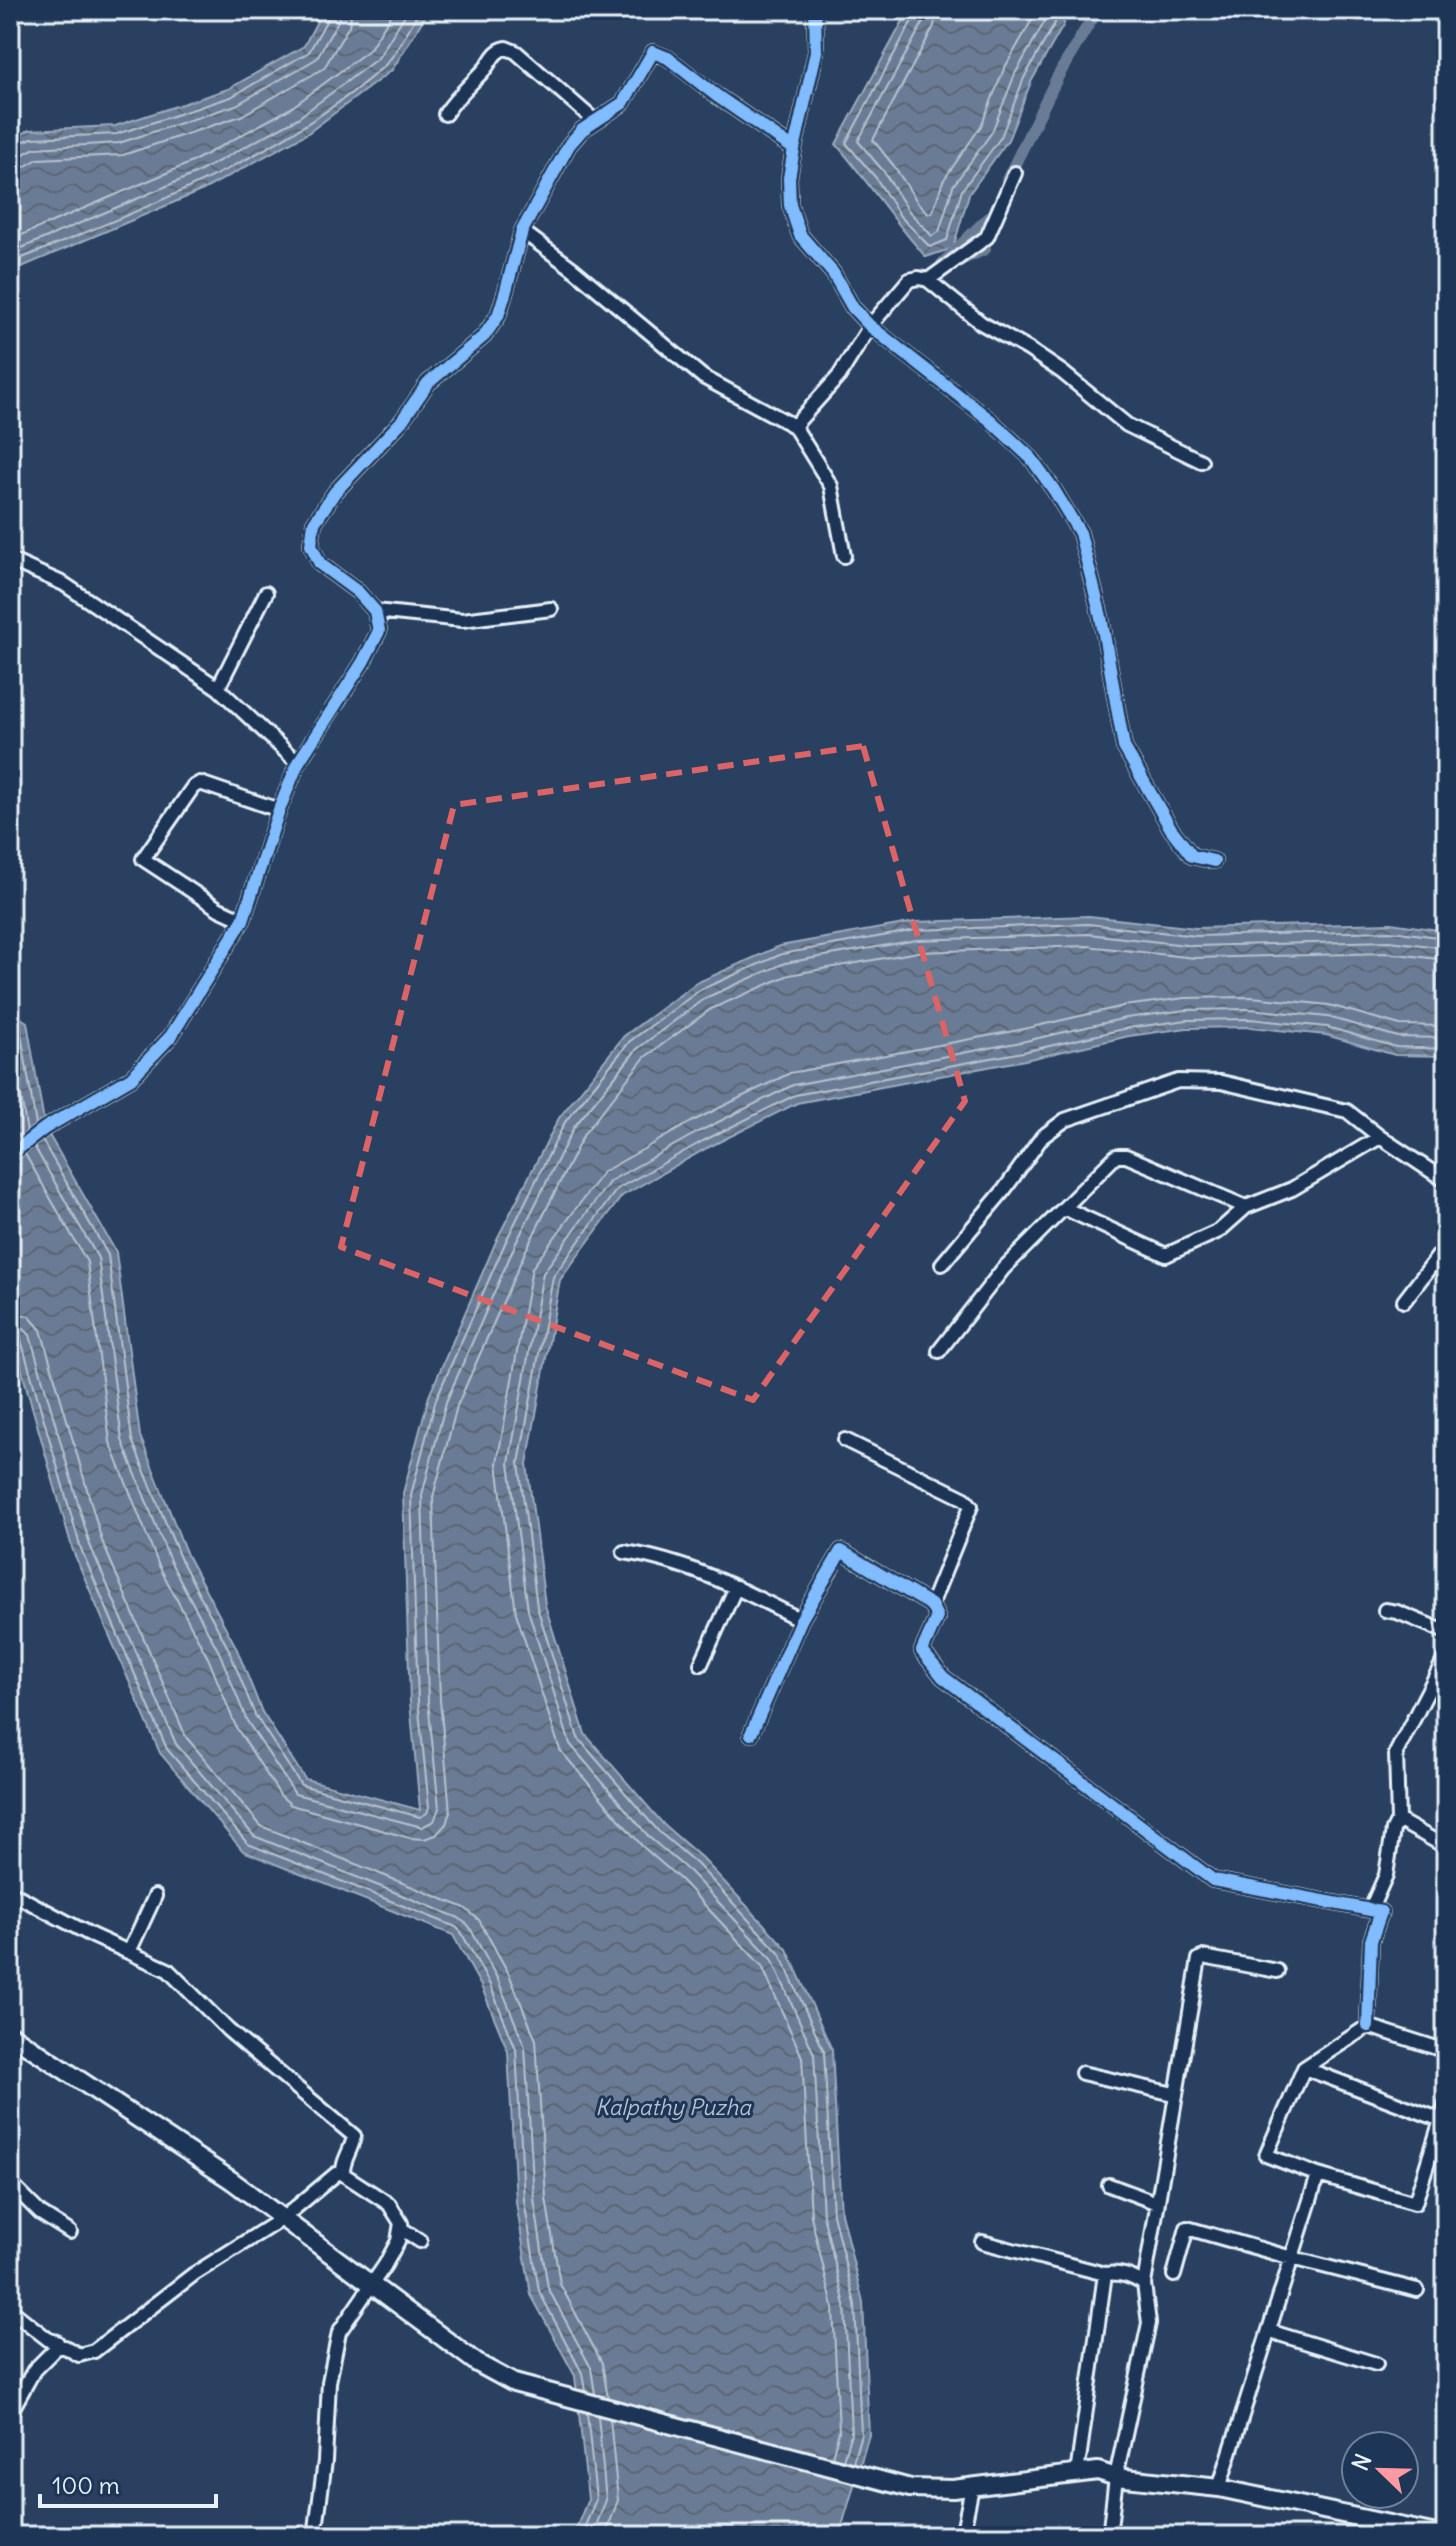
<svg xmlns="http://www.w3.org/2000/svg" width="1456" height="2546" viewBox="0 0 1456 2546" font-family="Delius,sans-serif">
<defs>
<pattern id="water-waves" width="16" height="10" patternUnits="userSpaceOnUse" patternTransform="scale(2)"><rect width="16" height="10" fill="#6b7c95"/><path d="M0 5q4-4 8 0t8 0" fill="none" stroke="#5a6573"/></pattern>
</defs>
<rect width="100%" height="100%" fill="#294061"/>
<filter id="ink" filterUnits="userSpaceOnUse"><feTurbulence type="fractalNoise" baseFrequency=".0125" numOctaves="2"/><feDisplacementMap in="SourceGraphic" scale="16" xChannelSelector="R" yChannelSelector="G"/><feConvolveMatrix kernelMatrix="1 2 1 2 8 2 1 2 1" color-interpolation-filters="sRGB"/></filter>
<g filter="url(#ink)">
<path fill="url(#water-waves)" stroke="#9dabbd" stroke-width="2" d="M 323,10 L 429,10 L 392,70 L 308,133 L 203,190 L 10,272 L 10,141 L 29,130 L 115,126 L 228,89 L 304,46 Z
M 909,10 L 1063,10 L 1064,24 L 1031,82 L 1008,140 L 969,194 L 953,248 L 926,257 C 893,221 868,181 836,144 Z
M 1089,916 L 1196,928 L 1391,923 L 1446,931 L 1446,1056 L 1395,1055 L 1326,1035 L 1250,1027 L 1187,1028 L 1129,1036 L 1025,1060 L 797,1103 L 707,1148 L 622,1196 L 560,1280 L 527,1464 L 545,1605 L 585,1734 L 664,1825 L 702,1858 L 787,1949 L 832,2050 L 841,2213 L 863,2302 L 869,2435 L 839,2536 L 573,2536 L 588,2499 L 575,2376 L 531,2295 L 516,2202 L 508,2051 L 482,1988 L 453,1935 L 243,1851 L 160,1753 L 73,1551 L 10,1329 L 10,1011 L 27,1022 L 45,1128 L 116,1252 L 140,1436 L 187,1555 L 236,1647 L 262,1712 L 305,1779 L 420,1810 L 410,1702 L 403,1493 L 429,1396 L 498,1237 L 559,1118 L 624,1036 L 696,983 L 780,946 L 915,922 Z"/>
<g fill="none" stroke-linecap="round" stroke-linejoin="round">
<path stroke="#b6c2d0" stroke-width="2" d="M 915,10 L 914,17 L 846,143 L 876,178 L 900,216 L 930,247 L 947,240 L 962,190 L 1001,137 L 1024,78 L 1055,23 L 1055,10
M 925,10 L 924,21 L 858,141 L 884,172 L 908,210 L 932,236 L 939,232 L 953,186 L 992,132 L 1015,74 L 1045,21 L 1045,10
M 937,10 L 934,26 L 873,140 L 894,166 L 918,203 L 929,214 L 933,211 L 943,181 L 981,126 L 1004,69 L 1033,18 L 1033,10
M 10,147 L 32,138 L 117,134 L 231,97 L 309,52 L 329,16 L 330,10
M 10,157 L 20,156 L 35,148 L 119,143 L 236,105 L 316,59 L 338,21 L 340,10
M 10,169 L 24,167 L 38,159 L 123,155 L 241,116 L 324,68 L 349,26 L 352,10
M 10,240 L 190,163 L 291,108 L 369,50 L 394,10
M 10,253 L 195,174 L 298,118 L 378,58 L 408,10
M 10,263 C 135,212 281,158 383,67 C 398,53 409,27 420,10
M 10,1021 L 20,1028 L 36,1125
M 10,1033 L 27,1132
M 42,1140 L 108,1255 L 132,1440 L 180,1558 L 229,1650 L 255,1715 L 301,1785 L 420,1817 L 427,1813 L 429,1807 L 418,1701 L 411,1495 L 436,1399 L 506,1241 L 565,1122 L 630,1041 L 700,990 L 782,954 L 916,930 L 1088,924 L 1196,936 L 1391,931 L 1446,938
M 34,1146 L 98,1258 L 122,1440 L 170,1561 L 220,1654 L 247,1721 L 295,1794 L 422,1827 L 434,1821 L 439,1808 L 428,1701 L 422,1495 L 446,1402 L 515,1245 L 574,1127 L 637,1049 L 705,998 L 785,963 L 917,940 L 1088,934 L 1195,946 L 1390,941 L 1446,948
M 25,1154 L 87,1262 L 110,1442 L 159,1566 L 209,1660 L 236,1727 L 280,1795 L 291,1805 L 410,1838 L 424,1839 L 436,1835 L 446,1824 L 450,1812 L 440,1700 L 433,1497 L 457,1406 L 526,1250 L 584,1134 L 645,1057 L 711,1009 L 789,975 L 918,952 L 1087,946 L 1195,958 L 1389,953 L 1446,960
M 10,1312 L 29,1316 L 41,1330 L 102,1541 L 186,1737 L 261,1826 L 465,1908 L 479,1920 L 509,1974 L 536,2040 L 546,2198 L 560,2284 L 602,2363 L 608,2398
M 10,1324 L 22,1327 L 30,1335 L 90,1545 L 176,1744 L 254,1836 L 459,1918 L 469,1926 L 498,1980 L 525,2047 L 534,2199 L 548,2288 L 591,2368 L 595,2394
M 10,1334 L 17,1335 L 21,1340 L 81,1549 L 167,1749 L 248,1844 L 456,1927 L 461,1932 L 490,1985 L 516,2049 L 524,2200 L 539,2291 L 582,2373 L 585,2391
M 832,2457 L 839,2431 L 833,2307 L 811,2216 L 802,2057 L 762,1966 L 681,1880 L 642,1846 L 560,1750 L 516,1613 L 497,1463 L 532,1268 L 603,1172 L 693,1121 L 790,1073 L 1019,1030 L 1124,1006 L 1185,998 L 1251,997 L 1329,1005 L 1400,1025 L 1446,1026
M 843,2460 L 851,2433 L 845,2305 L 823,2215 L 814,2054 L 772,1959 L 690,1872 L 650,1838 L 570,1744 L 528,1610 L 509,1463 L 543,1273 L 610,1181 L 698,1132 L 793,1085 L 1021,1042 L 1126,1018 L 1186,1010 L 1250,1009 L 1328,1017 L 1398,1037 L 1446,1038
M 853,2462 L 861,2434 L 855,2304 L 833,2214 L 824,2051 L 780,1954 L 697,1864 L 658,1831 L 578,1738 L 537,1607 L 519,1463 L 553,1277 L 617,1189 L 703,1141 L 795,1095 L 1023,1052 L 1128,1028 L 1187,1020 L 1250,1019 L 1327,1027 L 1396,1047 L 1446,1049
M 581,2536 L 596,2499 L 587,2413
M 592,2536 L 606,2500 L 598,2416
M 605,2536 L 618,2500 L 610,2419"/>
<path stroke="#6b7c95" stroke-width="12" d="M 1007,180 L 1058,76 L 1097,10
M 963,259 L 985,249
M 942,264 L 994,212 L 997,205"/>
<g stroke="#e8f1f8" stroke-width="18">
<path id="minor" d="M 815,10 L 816,52 L 794,149 L 789,178 L 790,205 L 800,235 L 833,273 L 853,308 L 870,326 L 990,420 L 1031,458 L 1054,490 L 1080,533 L 1101,617 L 1124,747 L 1171,829 L 1192,856 L 1214,861
M 445,114 C 456,97 470,85 484,70 C 492,61 493,51 506,48 L 516,52 L 595,121
M 522,231 L 572,268 L 703,377 L 794,426 L 831,486 L 844,556
M 928,280 L 987,237 L 1015,173
M 794,426 L 839,376 L 870,326 L 909,280 L 919,278 L 928,280 L 981,323 L 1028,349 L 1062,372 L 1127,425 L 1201,461
M 10,560 L 64,584 L 218,688 L 298,763
M 375,611 L 462,620 L 551,609
M 218,688 L 266,593
M 243,920 L 219,909 L 143,859 L 193,787 L 200,783 L 279,810
M 10,1155 L 45,1128 L 131,1078 L 171,1036 L 243,920 L 279,810 L 298,763 L 363,662 L 379,631 L 375,611 L 358,592 L 320,564 L 311,545 L 314,523 L 335,492 L 401,422 L 428,383 L 484,336 L 498,316 L 505,294 L 522,231 L 569,145 L 582,130 L 623,103 L 653,52 L 668,58 L 717,96 L 794,149
M 1066,1209 L 1166,1255 L 1219,1231 L 1246,1207 L 1292,1189 L 1380,1137
M 942,1264 L 1004,1190 L 1042,1137 L 1065,1120 L 1178,1081 L 1221,1082 L 1347,1111 L 1380,1137 L 1446,1181
M 1404,1301 L 1446,1246
M 939,1351 L 1003,1269 L 1116,1156 L 1126,1156 L 1246,1207
M 845,1440 L 965,1499 L 971,1506 L 931,1605
M 624,1552 C 688,1561 744,1591 801,1620
M 1385,1610 L 1397,1612 L 1446,1632
M 701,1664 L 736,1587
M 751,1734 L 801,1620 L 841,1551 L 931,1605 L 937,1617 L 922,1651 L 943,1677 L 1213,1880 L 1381,1912 L 1371,1941 L 1368,2026
M 1398,1820 L 1446,1847
M 10,1892 L 93,1936 L 168,1970 L 228,2030 L 354,2136 C 352,2150 342,2160 343,2174 L 389,2204 L 401,2223 L 398,2241 L 385,2265 L 339,2332 L 329,2382 L 325,2461 L 315,2536
M 1374,1911 L 1374,1902 L 1386,1875 L 1393,1830 L 1398,1820 L 1396,1753 L 1446,1656
M 129,1952 L 155,1896
M 1446,2051 L 1368,2026 L 1304,2068 L 1266,2155 L 1318,2175 L 1415,2203 L 1446,2104
M 1304,2068 L 1441,2120
M 1082,2073 L 1174,2094
M 10,2183 L 40,2213 L 70,2232
M 1109,2185 L 1157,2203
M 401,2223 L 402,2229 L 420,2241
M 982,2242 L 1105,2274 C 1120,2272 1131,2276 1144,2284
M 1174,2275 L 1187,2228 L 1292,2258 L 1417,2290
M 10,2313 L 12,2311 L 49,2340 L 57,2342
M 1269,2331 L 1376,2364
M 10,2413 L 34,2370 L 57,2347 L 65,2347 L 79,2355 L 94,2351 L 194,2274 L 283,2218 L 336,2174
M 1077,2474 L 1105,2274
M 1219,2488 L 1318,2175
M 962,2536 L 972,2487
M 1109,2536 L 1116,2477 L 1149,2323 L 1144,2284 L 1199,1959 L 1203,1957 L 1277,1971"/>
</g>
<g stroke="#e8f1f8" stroke-width="22">
<path id="major" d="M 10,2034 L 231,2180 L 477,2363 L 514,2383 L 910,2488 L 953,2489 L 1098,2471 L 1116,2477 L 1219,2488 L 1446,2536"/>
</g>
<use href="#minor" stroke="#1d3557" stroke-width="12"/>
<use href="#major" stroke="#1d3557" stroke-width="16"/>
<g stroke="#1d3557" stroke-width="17">
<path id="cycleway" d="M 815,10 L 816,52 L 794,149 L 789,178 L 790,205 L 800,235 L 833,273 L 853,308 L 870,326 L 990,420 L 1031,458 L 1054,490 L 1080,533 L 1101,617 L 1124,747 L 1171,829 L 1192,856 L 1214,861
M 10,1155 L 45,1128 L 131,1078 L 171,1036 L 243,920 L 279,810 L 298,763 L 363,662 L 379,631 L 375,611 L 358,592 L 320,564 L 311,545 L 314,523 L 335,492 L 401,422 L 428,383 L 484,336 L 498,316 L 505,294 L 522,231 L 569,145 L 582,130 L 623,103 L 653,52 L 668,58 L 717,96 L 794,149
M 751,1734 L 801,1620 L 841,1551 L 931,1605 L 937,1617 L 922,1651 L 943,1677 L 1213,1880 L 1381,1912 L 1371,1941 L 1368,2026"/>
</g>
<use href="#cycleway" stroke="#80bcff" stroke-width="12"/>
</g>
</g>
<path fill="none" stroke="#db6466" stroke-width="6" stroke-dasharray="16 10" stroke-linejoin="round" d="M 863,746 L 965,1101 L 753,1400 L 341,1247 L 454,805 Z"/>
<g text-anchor="middle" stroke-width="6" stroke-linejoin="round" paint-order="stroke">
<g font-size="22" font-style="italic" fill="#b6c2d0" stroke="#1d3557">
<text x="673" y="2115">Kalpathy Puzha</text>
</g>
</g>
<rect width="1456" height="2546" fill="none" stroke="#1d3557" stroke-width="40"/>
<rect x="20" y="20" width="1416" height="2506" fill="none" stroke="#e8f1f8" stroke-width="3" filter="url(#ink)"/>
<g transform="translate(1380 2470) rotate(293)"><circle r="38" fill="#1d3557" stroke="#6e8097" stroke-width="2"/>
<path d="M0-6L14 30L0 20L-14 30Z" fill="#ff9aa2"/>
<text y="-12" font-size="22" font-weight="bold" text-anchor="middle" fill="#e8f1f8">N</text>
</g>
<path d="M40 2494v12h176v-12" fill="none" stroke="#e8f1f8" stroke-width="4"/>
<text x="52" y="2494" font-size="24" fill="#e8f1f8" stroke="#1d3557" stroke-width="6" paint-order="stroke">100 m</text>
</svg>
